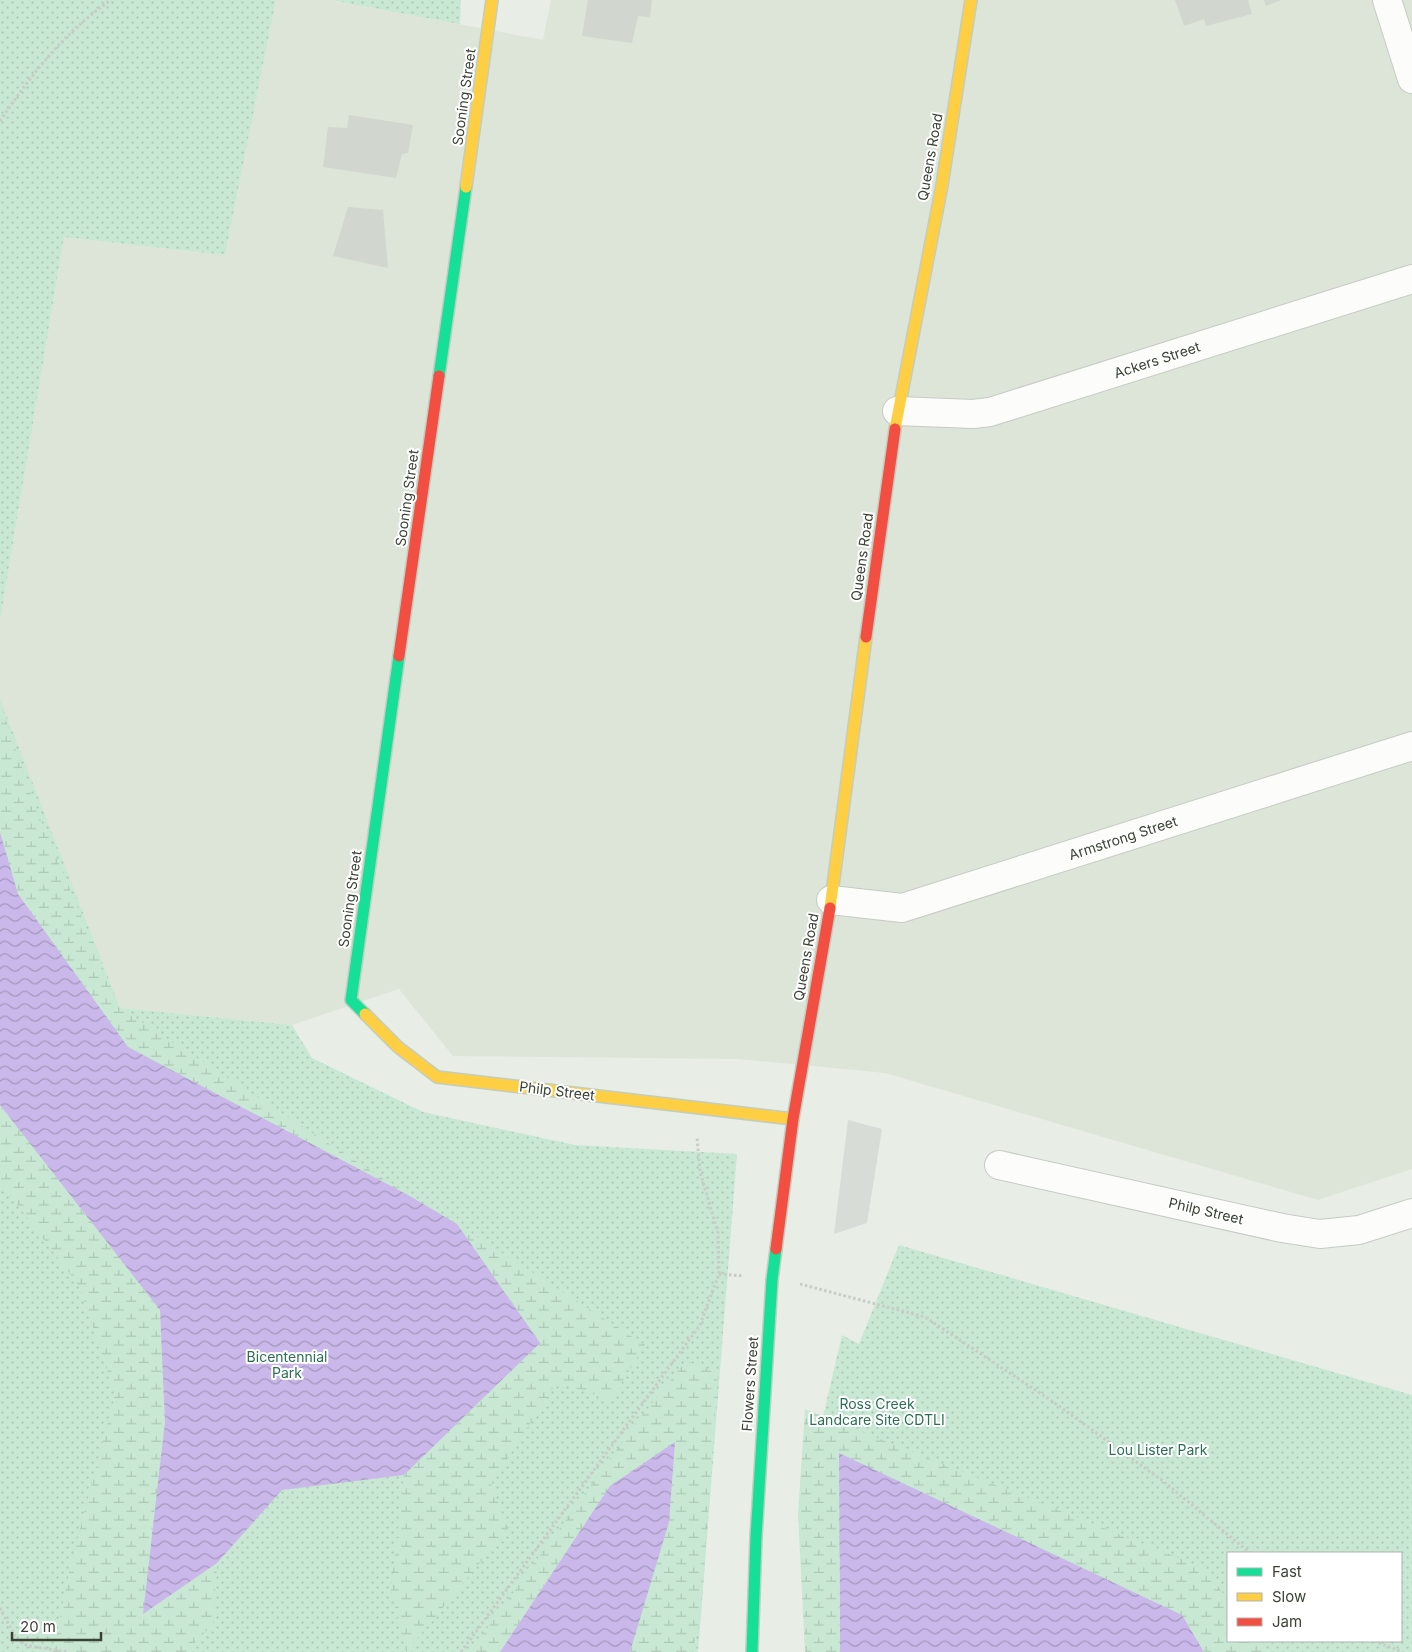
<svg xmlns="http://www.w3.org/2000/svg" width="1412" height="1652" viewBox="0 0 1412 1652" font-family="Inter,sans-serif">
<defs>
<pattern id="green-dots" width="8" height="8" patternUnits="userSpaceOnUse" patternTransform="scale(1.25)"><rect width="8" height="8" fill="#c8e8d3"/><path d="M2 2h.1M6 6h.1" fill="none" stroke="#adc8b6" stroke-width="1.8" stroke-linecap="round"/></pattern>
<pattern id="wetland-marsh" width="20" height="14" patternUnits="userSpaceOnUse" patternTransform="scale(1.25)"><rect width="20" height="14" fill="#c8e8d3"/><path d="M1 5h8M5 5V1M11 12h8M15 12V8" fill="none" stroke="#adc8b6"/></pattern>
<pattern id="water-waves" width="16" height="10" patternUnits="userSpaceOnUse" patternTransform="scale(1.25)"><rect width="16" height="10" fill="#cab8ea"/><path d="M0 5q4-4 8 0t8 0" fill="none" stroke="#a597be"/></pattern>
</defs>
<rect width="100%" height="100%" fill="#e8ede6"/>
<path fill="#dce5d7" d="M 276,0 L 331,0 L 543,40 L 551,0 L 1412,0 L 1412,1169 L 1318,1200 L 885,1073 L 737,1059 L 453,1056 L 399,989 L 292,1025 L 120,1008 L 0,703 L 0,621 L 64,237 L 225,255 Z"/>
<path fill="url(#green-dots)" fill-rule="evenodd" d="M 0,0 L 276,0 L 225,255 L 64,237 L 0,621 Z
M 331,0 L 461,0 L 460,24 L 459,24 Z
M 0,699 L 120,1008 L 292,1025 L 312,1058 L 423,1112 L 575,1145 L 737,1154 L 698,1652 L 0,1652 Z
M 899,1245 L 1412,1395 L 1412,1652 L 1210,1652 L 1185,1609 L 818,1438 L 842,1335 L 859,1344 ZM 1228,1553 L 1401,1553 L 1401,1641 L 1228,1641 Z"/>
<path fill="url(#wetland-marsh)" d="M 0,703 L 36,809 L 120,1008 L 408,1195 L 128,1047 L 18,894 L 0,832 Z
M 0,1105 L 159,1310 L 165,1422 L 143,1613 L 217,1563 L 213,1624 L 186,1652 L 53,1652 L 71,1563 L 115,1395 L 80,1287 L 0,1182 Z
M 457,1224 L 645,1345 L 611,1400 L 557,1382 L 491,1484 L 508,1529 L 406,1652 L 391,1590 L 404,1475 L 540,1343 Z
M 686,1361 L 718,1373 L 701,1615 L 692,1652 L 630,1652 L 669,1522 L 610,1486 L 500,1652 L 470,1652 L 636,1423 Z
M 805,1409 L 1204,1568 L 1228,1600 L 1228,1641 L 1261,1641 L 1270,1652 L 1204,1652 L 1181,1615 L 839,1554 L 840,1652 L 805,1652 L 798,1514 Z"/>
<path fill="#d8dcd6" d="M 848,1120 L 882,1129 L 867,1223 L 834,1234 Z"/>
<path fill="url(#water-waves)" d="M 0,832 L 18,894 L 128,1047 L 408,1195 L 457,1224 L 540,1343 L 404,1475 L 282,1490 L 217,1563 L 143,1614 L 165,1422 L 160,1310 L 0,1105 Z
M 675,1442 L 669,1522 L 630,1652 L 500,1652 L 610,1486 Z
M 839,1453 L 1182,1615 L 1204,1652 L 840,1652 Z"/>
<path fill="#d1d6cf" d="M 588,0 L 652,0 L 650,17 L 638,16 L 632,43 L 582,36 Z
M 1175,0 L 1248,0 L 1252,14 L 1206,26 L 1204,19 L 1184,26 Z
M 1264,0 L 1281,0 L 1266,6 Z
M 349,115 L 413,125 L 408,153 L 402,154 L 396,178 L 323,167 L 328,127 L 347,128 Z
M 348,207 L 383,210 L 388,268 L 333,256 Z"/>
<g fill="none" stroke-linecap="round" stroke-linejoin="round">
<g stroke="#c6cbc4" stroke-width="30">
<path id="street" d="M 1387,0 L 1412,79
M 897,411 L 973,414 L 990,412 L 1412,279
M 831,900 L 902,908 L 1412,746
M 999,1165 L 1282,1228 L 1320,1234 L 1359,1230 L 1412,1213"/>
</g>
<g stroke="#c3cdbf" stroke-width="14">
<path id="fast" d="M 439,376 L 466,187
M 365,1014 L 351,1000 L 399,656
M 752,1652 L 756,1537 L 772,1280 L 776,1249"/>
</g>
<g stroke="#c3cdbf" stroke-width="14">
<path id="slow" d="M 466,187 L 492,0
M 895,429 L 942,185 L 971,0
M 830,908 L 866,637
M 365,1014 L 398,1047 L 437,1077 L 793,1119"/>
</g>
<g stroke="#c3cdbf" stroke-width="14">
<path id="jam" d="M 866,637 L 895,429
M 399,656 L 439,376
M 776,1249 L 793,1119 L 830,908"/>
</g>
<path stroke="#c8cbc6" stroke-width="3" stroke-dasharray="2.5 2.5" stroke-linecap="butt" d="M 0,121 C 31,75 64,32 111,0
M 719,1274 L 744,1276
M 800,1284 L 925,1317 L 1052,1401 L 1163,1481 L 1250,1553
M 0,1608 L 17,1640 L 28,1646 L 69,1652
M 1374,1641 L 1402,1652
M 461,1652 L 700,1325 L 719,1274 L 718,1233 L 700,1172 L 697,1137"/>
<use href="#street" stroke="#fcfcfb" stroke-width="28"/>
<use href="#fast" stroke="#16e098" stroke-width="11"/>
<use href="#slow" stroke="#ffcf43" stroke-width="11"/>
<use href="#jam" stroke="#f24e42" stroke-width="11"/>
</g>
<g text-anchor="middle" stroke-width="4" stroke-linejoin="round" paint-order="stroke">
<g font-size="14" fill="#394233" stroke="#fff">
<text transform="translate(464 97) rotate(-82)" y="5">Sooning Street</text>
<text transform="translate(930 157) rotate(-80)" y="5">Queens Road</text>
<text transform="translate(1157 360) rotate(-18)" y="5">Ackers Street</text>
<text transform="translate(407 498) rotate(-82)" y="5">Sooning Street</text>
<text transform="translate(862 557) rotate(-82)" y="5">Queens Road</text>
<text transform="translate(1123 838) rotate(-18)" y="5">Armstrong Street</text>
<text transform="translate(350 899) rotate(-82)" y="5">Sooning Street</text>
<text transform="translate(806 957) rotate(-80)" y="5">Queens Road</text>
<text transform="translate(557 1091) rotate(7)" y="5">Philp Street</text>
<text transform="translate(1206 1211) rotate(13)" y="5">Philp Street</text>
<text transform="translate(750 1384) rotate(-86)" y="5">Flowers Street</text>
</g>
<g font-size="14" fill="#2b6f53" stroke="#fff">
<text x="287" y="1362">Bicentennial<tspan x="287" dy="16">Park</tspan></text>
<text x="877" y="1409">Ross Creek<tspan x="877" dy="16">Landcare Site CDTLI</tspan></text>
<text x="1158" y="1455">Lou Lister Park</text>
</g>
</g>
<rect x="1227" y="1552" width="175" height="90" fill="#ffffff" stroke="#b0b3ad"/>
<rect x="1237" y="1568" width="25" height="8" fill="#16e098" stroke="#b0b3ad"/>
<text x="1272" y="1577" font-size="15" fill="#394233">Fast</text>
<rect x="1237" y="1593" width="25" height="8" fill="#ffcf43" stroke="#b0b3ad"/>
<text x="1272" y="1602" font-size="15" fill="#394233">Slow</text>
<rect x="1237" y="1618" width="25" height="8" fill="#f24e42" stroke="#b0b3ad"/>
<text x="1272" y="1627" font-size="15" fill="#394233">Jam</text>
<path d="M12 1632v8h89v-8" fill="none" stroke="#394233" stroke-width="2.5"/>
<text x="20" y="1632" font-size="15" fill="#394233" stroke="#ffffff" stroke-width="4" paint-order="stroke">20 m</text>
</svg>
